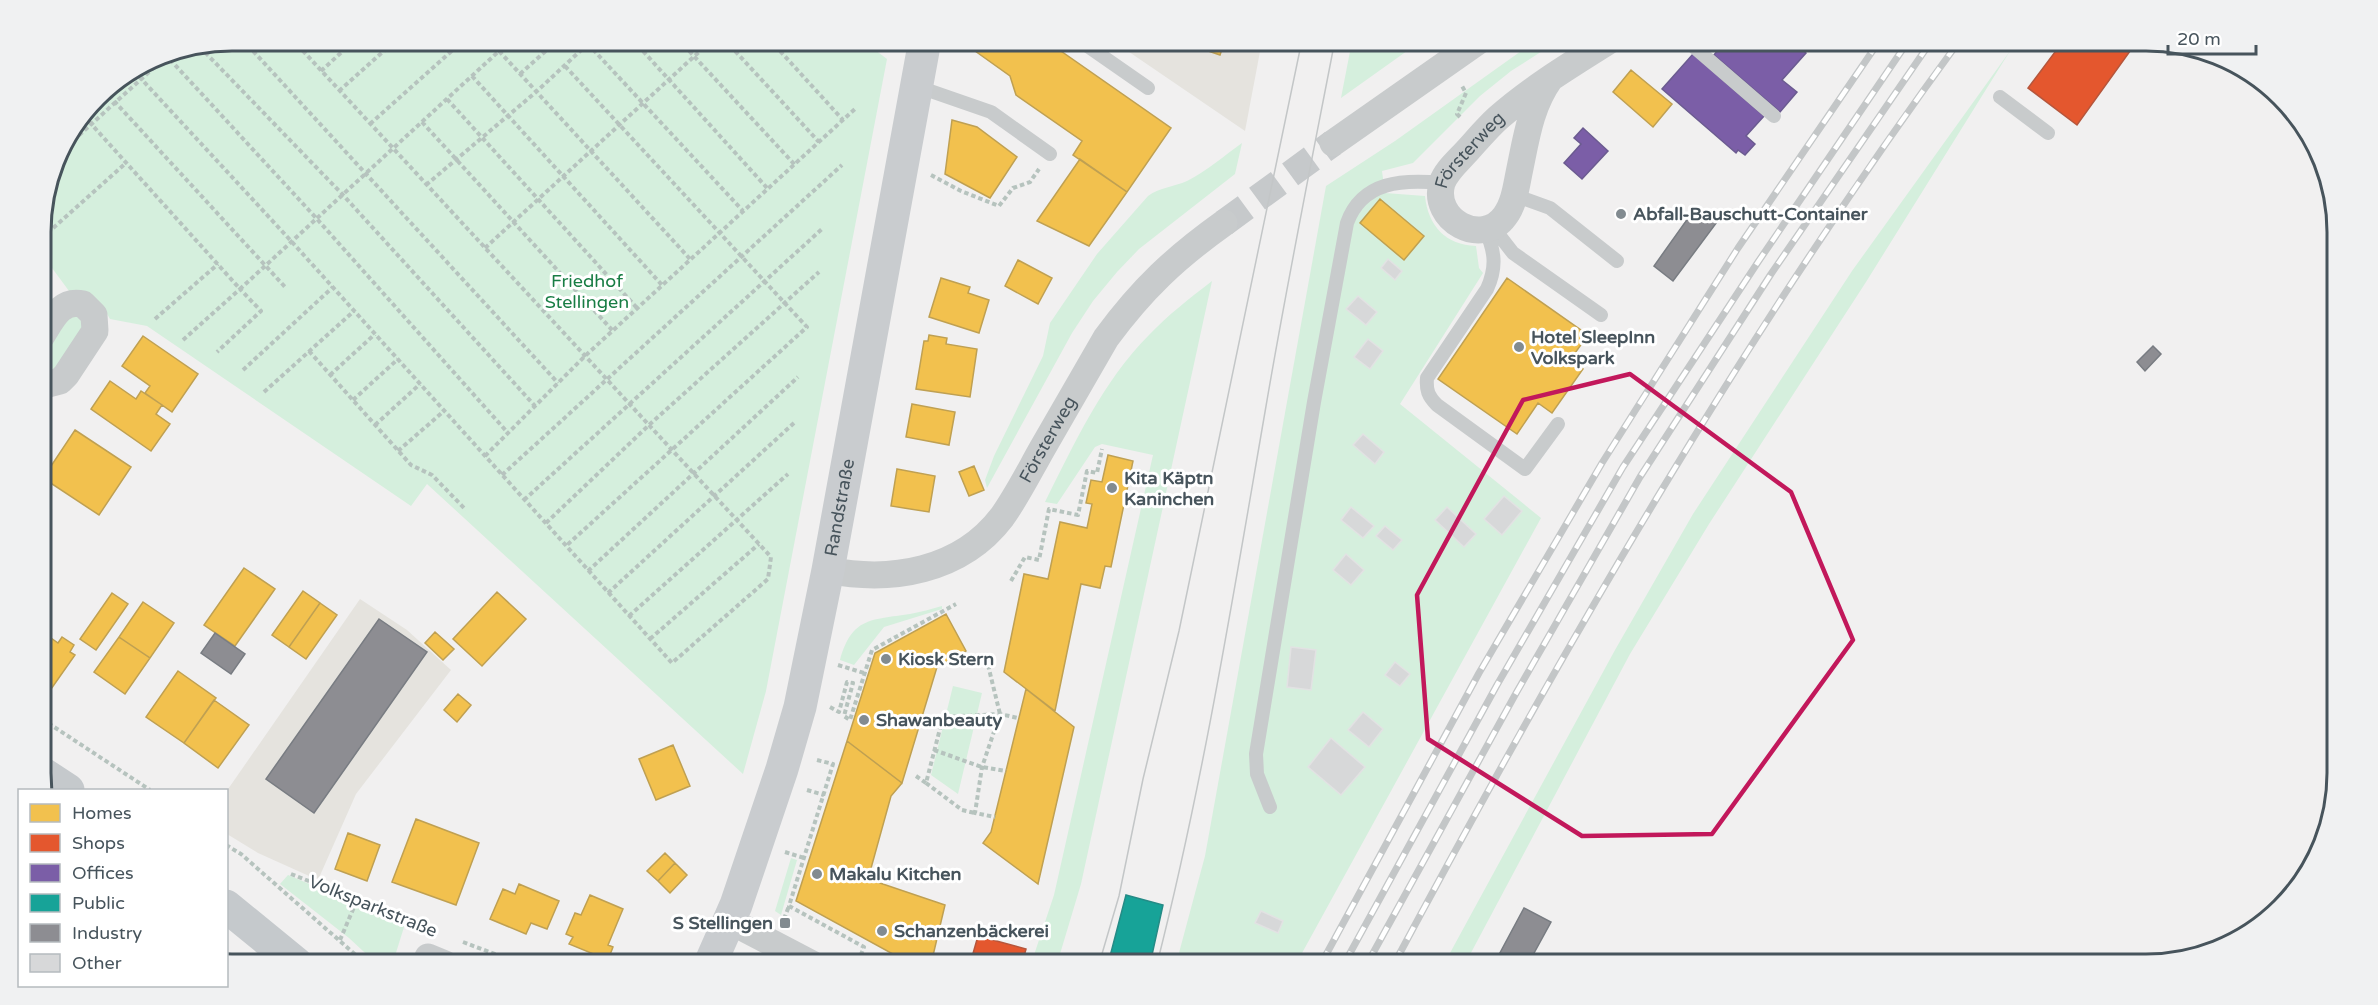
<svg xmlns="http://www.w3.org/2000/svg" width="2378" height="1005" viewBox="0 0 2378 1005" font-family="'Varela Round',sans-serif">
<rect width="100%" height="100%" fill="#f1f0f0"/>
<path fill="#e5e3de" d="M 1113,41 L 1262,41 L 1245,131 Z
M 360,599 L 407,630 L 451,670 L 356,794 L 318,880 L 258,853 L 227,834 L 226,792 Z"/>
<path fill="#d5efdd" d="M 232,40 L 862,40 L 887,59 L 766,691 L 743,774 L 427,484 L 411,506 L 147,326 L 110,319 L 103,307 L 69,291 L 41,253 L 41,219 L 60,147 L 105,88 L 159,55 Z
M 1352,41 L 1375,41 L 1378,44 L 1383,41 L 1421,41 L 1341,98 Z
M 1535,41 L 1558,41 L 1511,71 L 1480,96 L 1413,163 L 1382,171 L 1385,193 L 1425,196 C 1428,226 1446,245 1476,246 L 1479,268 L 1483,273 L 1400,404 L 1541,518 L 1296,964 L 1176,964 L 1205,856 L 1326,186 L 1395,141 Z
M 2010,51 L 1866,282 L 1709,524 L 1630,654 L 1465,964 L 1444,964 L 1615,650 L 1693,514 L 1852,271 Z
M 1242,143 L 1235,174 L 1139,249 L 1117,272 L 1093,301 L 1072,333 L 987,488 L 985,480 L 994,456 L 1043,356 L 1050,323 L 1097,254 L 1148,196 C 1160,187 1174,187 1187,181 C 1207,171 1225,155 1242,143 Z
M 1212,281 L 1081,884 L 1057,964 L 1031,964 L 1054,895 L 1153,455 L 1102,444 L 1095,447 L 1057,504 L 1045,502 C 1074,444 1103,381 1149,335 C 1168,315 1190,298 1212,281 Z
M 73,312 L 86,326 L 55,370 L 43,371 L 41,369 L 41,353 L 68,314 Z
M 942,606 L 942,609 L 884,627 L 854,665 L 840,660 C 852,617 871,620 910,614 C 921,612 931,609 942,606 Z
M 953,686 L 982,693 L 958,794 L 931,775 Z
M 791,858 L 797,860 L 781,915 L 775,911 Z
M 288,875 L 405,924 L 394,959 L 413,964 L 377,964 L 349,938 L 280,884 Z"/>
<path fill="#f2c14e" stroke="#bfa052" stroke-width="1.5" d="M 969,40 L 1045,40 L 1171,128 L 1127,192 L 1073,155 L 1082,141 L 1016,95 L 1010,76 L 968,46 Z
M 1176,40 L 1225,40 L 1220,55 Z
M 1631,70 L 1672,104 L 1653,127 L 1613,92 Z
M 952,120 L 977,127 L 1017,157 L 990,198 L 945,174 Z
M 1080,159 L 1127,192 L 1089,246 L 1037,221 Z
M 1380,199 L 1424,236 L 1404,260 L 1360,223 Z
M 1018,260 L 1052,278 L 1038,304 L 1005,286 Z
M 941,278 L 970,287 L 968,293 L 989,300 L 979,333 L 929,317 Z
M 1507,278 L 1588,335 L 1570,360 L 1583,369 L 1552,413 L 1538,403 L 1517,434 L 1438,379 Z
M 929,335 L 947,338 L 946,344 L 977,349 L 970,397 L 916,389 L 924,341 L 928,341 Z
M 143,336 L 198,374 L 172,412 L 145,393 L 150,386 L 122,366 Z
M 110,381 L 136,399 L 141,391 L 162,405 L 156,414 L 170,424 L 151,451 L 91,409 Z
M 912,404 L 955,412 L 949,445 L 906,437 Z
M 75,430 L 131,467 L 99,515 L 43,478 Z
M 1108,455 L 1133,461 L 1111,567 L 1105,566 L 1100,588 L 1081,584 L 1055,711 L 1004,672 L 1024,574 L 1048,579 L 1060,522 L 1087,528 L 1092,504 L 1086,503 L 1091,480 L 1102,482 Z
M 974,466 L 984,490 L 969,496 L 959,472 Z
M 897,469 L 935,476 L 929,512 L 891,506 Z
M 244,568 L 275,589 L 235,646 L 204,625 Z
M 303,591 L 320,603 L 289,647 L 272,635 Z
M 497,592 L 526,619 L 482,666 L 453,639 Z
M 112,593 L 128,604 L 96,650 L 80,639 Z
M 143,602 L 174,623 L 150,658 L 119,637 Z
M 320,603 L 337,615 L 306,659 L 289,647 Z
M 946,614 L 966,651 L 937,667 L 902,783 L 847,741 L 875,653 Z
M 435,632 L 454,649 L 443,660 L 425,643 Z
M 44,633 L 58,643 L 62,637 L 74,645 L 70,652 L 75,655 L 49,692 L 42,687 L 42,636 Z
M 119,637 L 150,658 L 125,694 L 94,672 Z
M 178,671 L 216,698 L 184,743 L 146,717 Z
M 1026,689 L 1074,727 L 1038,884 L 983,843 L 991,832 Z
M 458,694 L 471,705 L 457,722 L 444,710 Z
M 214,700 L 249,725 L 218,768 L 184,743 Z
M 847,741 L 902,783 L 891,796 L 868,879 L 945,905 L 931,964 L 911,964 L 796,901 Z
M 673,745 L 690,786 L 656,800 L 639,759 Z
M 416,819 L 479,843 L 456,905 L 392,882 Z
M 348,833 L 380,845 L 367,881 L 335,869 Z
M 665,853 L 675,863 L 658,881 L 647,871 Z
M 675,863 L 687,875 L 670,893 L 658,881 Z
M 519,884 L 559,901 L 547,929 L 531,923 L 526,934 L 490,919 L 503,889 L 515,894 Z
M 590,895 L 623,909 L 608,945 L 613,947 L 608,960 L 569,944 L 573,937 L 566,934 L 575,913 L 581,915 Z"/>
<path fill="#e4572e" stroke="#b5563c" stroke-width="1.5" d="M 2064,40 L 2138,40 L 2077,125 L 2028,88 Z
M 978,936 L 1026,949 L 1022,964 L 970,964 Z"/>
<path fill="#7b5ea7" stroke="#6b5b90" stroke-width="1.5" d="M 1726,40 L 1792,40 L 1806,53 L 1782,80 L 1797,92 L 1780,112 L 1714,55 Z
M 1693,54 L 1764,116 L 1746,136 L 1755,144 L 1745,155 L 1738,150 L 1736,153 L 1662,89 Z
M 1583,128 L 1608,151 L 1582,179 L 1564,163 L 1581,144 L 1574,138 Z"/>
<path fill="#17a398" stroke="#258b86" stroke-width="1.5" d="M 1126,895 L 1163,905 L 1150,964 L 1108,964 Z"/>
<path fill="#8d8d92" stroke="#787c82" stroke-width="1.5" d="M 1696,207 L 1717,222 L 1673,281 L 1654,266 Z
M 2153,346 L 2161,354 L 2145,371 L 2137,362 Z
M 379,619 L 427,652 L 314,813 L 266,779 Z
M 215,633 L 245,654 L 231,674 L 201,653 Z
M 1524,908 L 1551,922 L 1528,964 L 1494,964 Z"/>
<path fill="#d7d8d9" stroke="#e2e2e3" stroke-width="1.5" d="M 1388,259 L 1402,271 L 1395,280 L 1381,268 Z
M 1358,296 L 1377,312 L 1366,325 L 1346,309 Z
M 1368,339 L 1383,351 L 1370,369 L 1354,357 Z
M 1363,434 L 1384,452 L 1375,464 L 1353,445 Z
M 1504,496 L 1522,511 L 1502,535 L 1484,519 Z
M 1351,507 L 1374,526 L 1363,538 L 1341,520 Z
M 1447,507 L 1476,534 L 1464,547 L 1435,520 Z
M 1385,526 L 1402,540 L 1393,550 L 1376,536 Z
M 1346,554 L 1364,570 L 1351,585 L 1333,570 Z
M 1291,647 L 1316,650 L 1311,690 L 1287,687 Z
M 1395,662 L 1410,674 L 1400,686 L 1385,675 Z
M 1363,712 L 1383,729 L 1369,747 L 1348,730 Z
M 1331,738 L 1365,767 L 1341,795 L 1308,767 Z
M 1261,911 L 1283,921 L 1278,933 L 1255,923 Z"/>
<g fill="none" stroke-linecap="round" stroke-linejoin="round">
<path stroke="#c6c9cb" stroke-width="27" stroke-dasharray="27 14" stroke-linecap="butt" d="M 1224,223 L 1333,143"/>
<path stroke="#b6c3be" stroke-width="4" stroke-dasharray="4.5 3" stroke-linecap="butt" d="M 243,40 L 558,383
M 489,40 L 690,259
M 633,40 L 768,189
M 679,40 L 795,165
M 725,40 L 819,142
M 770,40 L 843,120
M 588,44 L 743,211
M 200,47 L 343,195 L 535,406
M 299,48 L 307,40
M 165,54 L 317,219 L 508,433
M 565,66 L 807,327 L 566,546
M 134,71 L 292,242 L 672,663 L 768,579 L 771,557 L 293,40
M 321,71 L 355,40
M 520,74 L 558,40
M 472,76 L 662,285
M 104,90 L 286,288
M 339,91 L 396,40
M 447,99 L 637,308
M 84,116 L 240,289 L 511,40
M 1460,117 L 1457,114 L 1466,93 L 1462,86
M 422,122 L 613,331
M 370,124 L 464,40
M 63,143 L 66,147 L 170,53
M 931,175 L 961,191 L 999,206 L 1013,188 L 1030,182 L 1039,169
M 426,185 L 536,92 L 592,40
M 42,238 L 126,163
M 485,248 L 712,40
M 155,319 L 218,264
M 183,340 L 240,289 L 261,311 L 217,352
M 309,351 L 411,465 L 432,475 L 466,510
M 243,370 L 333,287
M 330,375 L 375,334
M 264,392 L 354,311
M 353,400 L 398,359
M 375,425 L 420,384
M 398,451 L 444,411
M 485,456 L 585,356 L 856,108
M 502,475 L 842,165
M 524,500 L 822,229
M 546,523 L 649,425 L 819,272
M 588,571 L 798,377
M 1011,581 L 1025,557 L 1039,560 L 1049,509 L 1078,515 L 1087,471 L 1097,473 L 1102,449
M 608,593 L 794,423
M 629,616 L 788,474
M 650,639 L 759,544
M 838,665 L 864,673
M 988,665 L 1000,714 L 982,767 L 975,813 L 995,817
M 830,707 L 839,712 L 847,682 L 853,683 L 844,716 L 850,720 L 872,650 L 956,604
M 42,719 L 150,790
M 934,750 L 982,767 L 1006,771
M 817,760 L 833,764 L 789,906 L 864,947 L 858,962
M 916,776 L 926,783 L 943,717 L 1000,714 L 1018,718
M 926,783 L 962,810 L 975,813
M 807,790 L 824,795
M 226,845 L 241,854 L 366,964
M 785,852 L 804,858
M 291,874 L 428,928
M 784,919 L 789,906
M 340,940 L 357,900
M 463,942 L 521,964"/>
<path stroke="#c8cbcc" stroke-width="14" d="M 1079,40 L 1148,88
M 1686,40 L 1774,116
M 916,86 L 991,112 L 1050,154
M 2000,97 L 2048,133
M 1514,195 L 1550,208 L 1617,261
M 1492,226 L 1513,253 L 1601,315
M 1485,229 C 1495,251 1497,267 1487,289 L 1427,378 C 1426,390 1428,396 1437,405 L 1525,469 L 1558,424
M 1270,807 L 1257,774 L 1256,754 L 1314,402 L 1347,223 C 1362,181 1403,179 1442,183"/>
<g stroke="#c8cbcc" stroke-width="27">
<path id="s1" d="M 1550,79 C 1530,107 1526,140 1519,173 C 1516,188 1514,204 1505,216 C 1482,248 1431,220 1442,183 C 1446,171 1458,161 1467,151 C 1477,140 1487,128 1498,118 C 1532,88 1572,64 1610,40"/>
<path d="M 1333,143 L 1480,40"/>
<path d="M 41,337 C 52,320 60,299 83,304 L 94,315 L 95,331 L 66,375 L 60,381 L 41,386"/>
<path id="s2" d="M 828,570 C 891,583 961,571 1002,517 C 1017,496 1029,472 1042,449 C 1063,412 1085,375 1106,338 C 1142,289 1175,258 1224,223"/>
<path d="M 730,921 L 812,964"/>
<path d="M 428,957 L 445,964"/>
</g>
<path stroke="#c9cccf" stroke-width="33" id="s3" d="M 710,964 L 736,905 L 782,769 L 800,707 L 828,570 L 925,40"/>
<path stroke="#c5c9cc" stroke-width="33" d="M 42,773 L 68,790
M 226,906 L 297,964"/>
<path stroke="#c3c6c7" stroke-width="1.5" d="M 1099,964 L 1119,896 L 1143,779 L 1179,631 L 1302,40
M 1157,964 C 1203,783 1233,597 1265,412 C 1286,288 1311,164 1335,40"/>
<g stroke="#c3c6c7" stroke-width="7">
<path id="rail" d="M 1321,964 L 1479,673 L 1602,463 L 1738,248 L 1880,40
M 1344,964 L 1497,685 L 1623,467 L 1758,262 L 1909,40
M 1367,964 L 1515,695 L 1640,477 L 1771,274 L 1932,40
M 1394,964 C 1564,646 1746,331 1960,40"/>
</g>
<use href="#rail" stroke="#fff" stroke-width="4.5" stroke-dasharray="14" stroke-linecap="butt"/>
</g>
<path fill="none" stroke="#c2185b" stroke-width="4.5" stroke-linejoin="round" d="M 1630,374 L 1791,492 L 1853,640 L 1712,834 L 1582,836 L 1428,739 L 1417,595 L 1523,400 Z"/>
<g fill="#828b90" stroke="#fff" stroke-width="2">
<circle cx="1621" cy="214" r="6"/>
<circle cx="1519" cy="347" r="6"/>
<circle cx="1112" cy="488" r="6"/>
<circle cx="886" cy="659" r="6"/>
<circle cx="864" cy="720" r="6"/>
<circle cx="817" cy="874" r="6"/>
<rect x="779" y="917" width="12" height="12" rx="3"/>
<circle cx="882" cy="931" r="6"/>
</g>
<g text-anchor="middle" stroke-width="6" stroke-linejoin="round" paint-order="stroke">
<g font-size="18" fill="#47545c" stroke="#fff">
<text dy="6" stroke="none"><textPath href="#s1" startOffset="288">Försterweg</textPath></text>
<text dy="6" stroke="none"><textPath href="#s2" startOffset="282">Försterweg</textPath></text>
<text dy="6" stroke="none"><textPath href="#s3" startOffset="476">Randstraße</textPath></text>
<text transform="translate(373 906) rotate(22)" y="6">Volksparkstraße</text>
</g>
<g font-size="18" font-weight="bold" fill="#47545c" stroke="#fff" text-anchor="start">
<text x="1633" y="220">Abfall-Bauschutt-Container</text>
<text x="1531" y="343">Hotel SleepInn<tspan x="1531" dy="21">Volkspark</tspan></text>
<text x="1124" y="484">Kita Käptn<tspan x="1124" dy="21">Kaninchen</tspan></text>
<text x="898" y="665">Kiosk Stern</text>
<text x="876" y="726">Shawanbeauty</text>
<text x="829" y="880">Makalu Kitchen</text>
<text x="773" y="929" text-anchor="end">S Stellingen</text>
<text x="894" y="937">Schanzenbäckerei</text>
</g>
<g font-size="18" fill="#187d44" stroke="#fff">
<text x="587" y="287">Friedhof<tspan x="587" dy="21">Stellingen</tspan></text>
</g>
</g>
<path d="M0 0H2378V1005H0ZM232 51H2146A181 181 0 0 1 2327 232V773A181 181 0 0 1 2146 954H232A181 181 0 0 1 51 773V232A181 181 0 0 1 232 51Z" fill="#f0f1f2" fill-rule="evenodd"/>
<path fill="none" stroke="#47545c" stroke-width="3" d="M232 51H2146A181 181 0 0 1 2327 232V773A181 181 0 0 1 2146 954H232A181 181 0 0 1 51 773V232A181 181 0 0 1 232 51Z"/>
<rect x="18" y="789" width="210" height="198" fill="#ffffff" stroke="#b5bbbe" stroke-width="1.5"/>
<rect x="30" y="804" width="30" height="18" fill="#f2c14e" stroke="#b5bbbe" stroke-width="1.5"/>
<text x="72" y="819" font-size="18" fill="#47545c">Homes</text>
<rect x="30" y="834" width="30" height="18" fill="#e4572e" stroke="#b5bbbe" stroke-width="1.5"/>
<text x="72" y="849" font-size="18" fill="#47545c">Shops</text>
<rect x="30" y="864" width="30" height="18" fill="#7b5ea7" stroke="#b5bbbe" stroke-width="1.5"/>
<text x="72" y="879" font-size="18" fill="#47545c">Offices</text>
<rect x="30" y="894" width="30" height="18" fill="#17a398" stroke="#b5bbbe" stroke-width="1.5"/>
<text x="72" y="909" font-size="18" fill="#47545c">Public</text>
<rect x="30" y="924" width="30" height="18" fill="#8d8d92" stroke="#b5bbbe" stroke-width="1.5"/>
<text x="72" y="939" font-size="18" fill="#47545c">Industry</text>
<rect x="30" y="954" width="30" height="18" fill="#d7d8d9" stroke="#b5bbbe" stroke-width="1.5"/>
<text x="72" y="969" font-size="18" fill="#47545c">Other</text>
<path d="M2168 45v9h88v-9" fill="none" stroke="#47545c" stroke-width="3"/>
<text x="2177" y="45" font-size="18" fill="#47545c" stroke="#ffffff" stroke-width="4.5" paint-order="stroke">20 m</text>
</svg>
